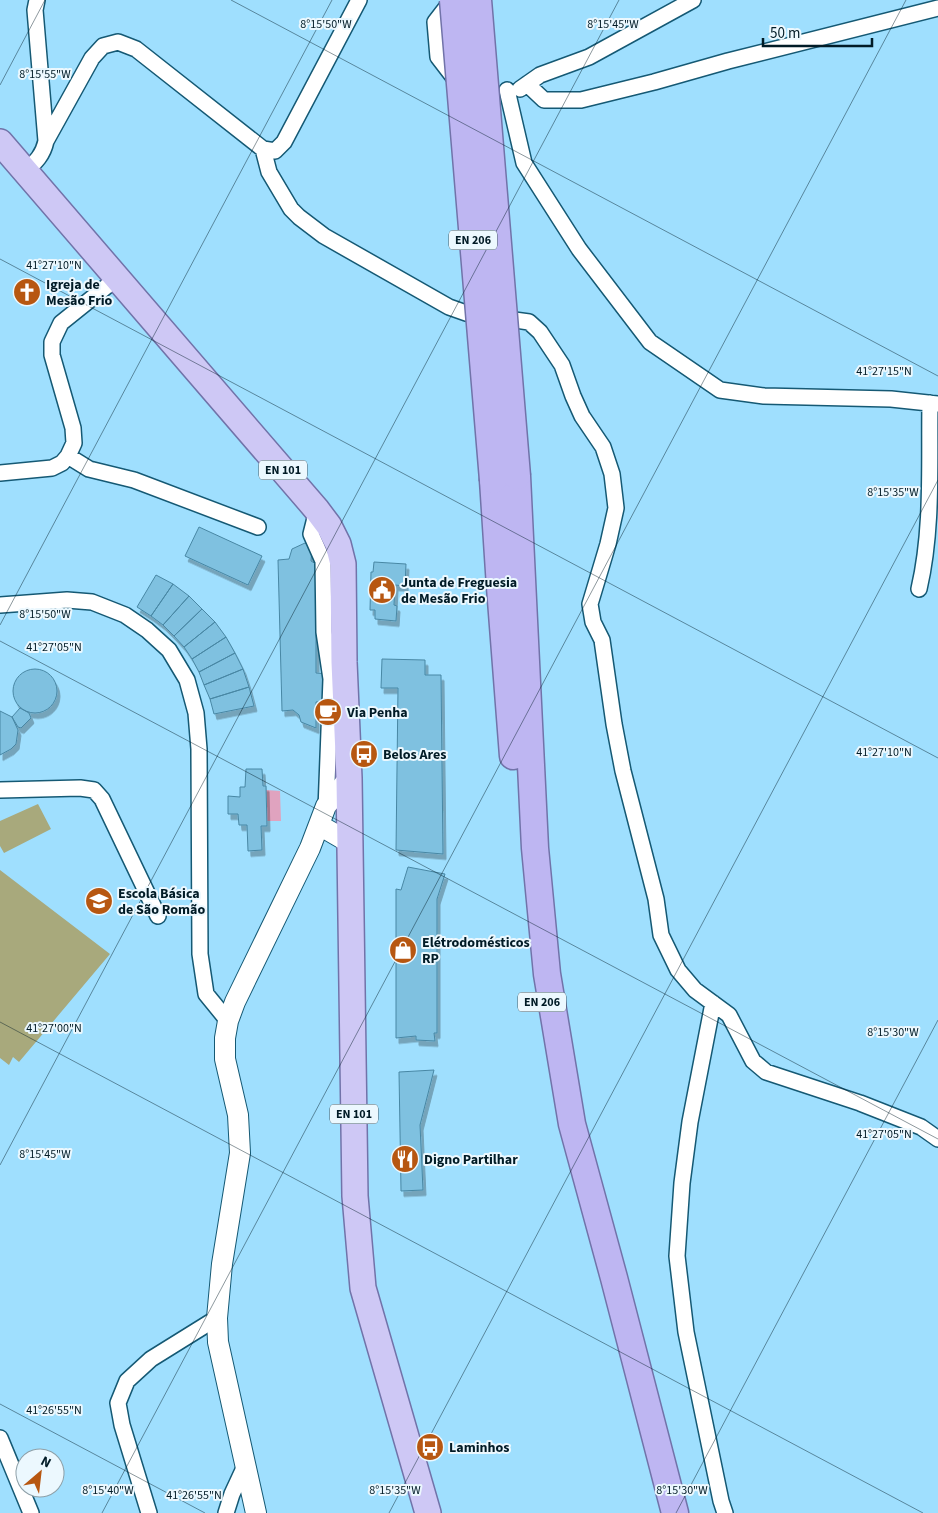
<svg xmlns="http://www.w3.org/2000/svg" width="938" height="1513" viewBox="0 0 938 1513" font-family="'Source Sans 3',sans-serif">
<defs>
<filter id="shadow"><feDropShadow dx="3" dy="5.5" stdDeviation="0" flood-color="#0004"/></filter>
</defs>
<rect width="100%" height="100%" fill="#9fdffe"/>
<path fill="#a8a97c" d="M 38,804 L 51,829 L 4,853 L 0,846 L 0,821 Z
M 0,870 L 110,954 L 19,1062 L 13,1057 L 9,1065 L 0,1058 Z"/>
<path fill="#e0a3bf" d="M 266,790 L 280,791 L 281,821 L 267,821 Z"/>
<path fill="#7fc1e0" stroke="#4887a4" filter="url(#shadow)" d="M 199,527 L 262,556 L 248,585 L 185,556 Z
M 305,543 L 312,547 L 311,561 L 316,564 L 316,673 L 329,674 L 323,701 L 316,702 L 316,728 L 301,722 L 299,715 L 293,710 L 282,711 L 278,560 L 289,559 L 292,549 Z
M 374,562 L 406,564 L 405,586 L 395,585 L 394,605 L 397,606 L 396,621 L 375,619 L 375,610 L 370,610 L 371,572 L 373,572 Z
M 156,575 L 173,584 L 151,616 L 137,607 Z
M 173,584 L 189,596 L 163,625 L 151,616 Z
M 189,596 L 202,609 L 174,636 L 163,625 Z
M 202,609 L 215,622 L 184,647 L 174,636 Z
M 215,622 L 226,637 L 192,659 L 184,647 Z
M 226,637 L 235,653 L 199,672 L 192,659 Z
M 235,653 L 243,669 L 204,685 L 199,672 Z
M 382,659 L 425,660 L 425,675 L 441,675 L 443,854 L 396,850 L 398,688 L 381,688 Z
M13 691a22 22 0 1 1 44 0a22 22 0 1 1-44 0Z
M 243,669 L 249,687 L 210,699 L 204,685 Z
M 249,687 L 254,706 L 214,714 L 210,699 Z
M 20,708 L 29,713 L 31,718 L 21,728 L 18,727 L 12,717 Z
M 0,711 L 12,717 L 18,730 L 16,744 L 11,749 L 0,755 Z
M 246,769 L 262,769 L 263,786 L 266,786 L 267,826 L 261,826 L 262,850 L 248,851 L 247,825 L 239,825 L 238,814 L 228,814 L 228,796 L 240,797 L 240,787 L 245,787 Z
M 408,867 L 445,874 L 437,899 L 437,1033 L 434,1033 L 435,1041 L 416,1040 L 416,1036 L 396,1038 L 396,889 L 401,890 Z
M 434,1070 L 420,1125 L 423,1190 L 401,1191 L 399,1072 Z"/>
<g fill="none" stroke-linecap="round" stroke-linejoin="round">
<g stroke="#155974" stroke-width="18">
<path id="minor" d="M 452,0 L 435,22 L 438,57 L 458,83
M 527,84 L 544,100 L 581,100 L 654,82 L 728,61 L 938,8
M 520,89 L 540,75 L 589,57 L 693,0
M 507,90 L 524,163 L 579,249 L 650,342 L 720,390 L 764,396 L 891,399 L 938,404
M 46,141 L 92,58 L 103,46 L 118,42 L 136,49 L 263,149 L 275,151 L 284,142 L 359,0
M 263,149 L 269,172 L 291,209 L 299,217 L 324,236 L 449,307 L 466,313 L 529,322 L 540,332 L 562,365 L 573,396 L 582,416 L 603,447 L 612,474 L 616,508 L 608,544 L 590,604 L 593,622 L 602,640 L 614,724 L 623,771 L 656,899 L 661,935 L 678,970 L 695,990 L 729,1015 L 753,1061 L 766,1072 L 860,1103 L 921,1127 L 938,1139
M 25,171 C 36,162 43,155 46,141 L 35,10 L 37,0
M 68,456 L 89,469 L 134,480 L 258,527
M 0,473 L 52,468 L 62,463 L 68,456 L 74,443 L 73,428 L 52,355 L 52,342 L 61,323 L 117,278
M 317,510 L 311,534 L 323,561 L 324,632 L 331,679 L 326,809
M 919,589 C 933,529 929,464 930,403
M 0,605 L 67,600 L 92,602 L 125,615 L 147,630 L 169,650 L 187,680 L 196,713 L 199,749 L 200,954 L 206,994 L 228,1021
M 0,790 L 80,788 L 94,790 L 102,799 L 158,916
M 713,1003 L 690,1122 L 682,1183 L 677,1256 L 686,1332 L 721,1501 L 725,1513
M 0,1438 L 31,1513
M 149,1513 L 122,1425 L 118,1403 L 127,1381 L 151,1359 L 217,1318
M 226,1513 L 232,1494 L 245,1466"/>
</g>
<g stroke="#155974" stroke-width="22">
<path id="tertiary" d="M 326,829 L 350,843
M 256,1513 L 218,1342 L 217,1318 L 222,1264 L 240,1153 L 238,1115 L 225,1059 L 225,1038 L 228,1021 L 235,1002 L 310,848 L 326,806 L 349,778"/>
</g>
<g stroke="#7173a9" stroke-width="28">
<path id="primary" d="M 0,142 L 317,510 L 329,526 L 338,544 L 343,564 L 344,662 L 349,778 L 355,1196 L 363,1288 L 428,1513"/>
</g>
<g stroke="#7173a9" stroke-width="29">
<path id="trunk" d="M 517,476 L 535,848 L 547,974 L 572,1124 L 614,1278 L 675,1513
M 493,480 L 500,587 L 513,756"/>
</g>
<use href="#minor" stroke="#fff" stroke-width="15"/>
<use href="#tertiary" stroke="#fff" stroke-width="20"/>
<use href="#primary" stroke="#cec8f5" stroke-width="25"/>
<use href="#trunk" stroke="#beb6f2" stroke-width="26"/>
<g stroke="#7173a9" stroke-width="29" stroke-linecap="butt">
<path id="trunk-bridge" d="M 453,0 L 493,480
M 478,0 L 517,476"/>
</g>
<use href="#trunk-bridge" stroke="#beb6f2" stroke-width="26"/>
</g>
<path fill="none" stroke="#011b26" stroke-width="1" stroke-opacity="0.45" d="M 231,0 L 938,376M 0,85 L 45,0M 0,259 L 938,758M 0,625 L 332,0M 0,641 L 938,1139M 0,1022 L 923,1513M 0,1165 L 619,0M 0,1404 L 205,1513M 102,1513 L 906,0M 389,1513 L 938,480M 676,1513 L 938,1020"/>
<defs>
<g id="church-disc" transform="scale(1.4375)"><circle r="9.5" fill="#b75711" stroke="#ecf8fe"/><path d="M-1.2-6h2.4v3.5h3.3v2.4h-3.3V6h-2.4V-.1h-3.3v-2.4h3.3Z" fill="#fff"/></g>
<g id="civic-disc" transform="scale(1.4375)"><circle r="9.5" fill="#b75711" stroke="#ecf8fe"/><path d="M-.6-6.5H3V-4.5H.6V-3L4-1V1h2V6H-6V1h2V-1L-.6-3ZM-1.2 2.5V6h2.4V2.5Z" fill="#fff"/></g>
<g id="cafe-disc" transform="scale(1.4375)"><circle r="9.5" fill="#b75711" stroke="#ecf8fe"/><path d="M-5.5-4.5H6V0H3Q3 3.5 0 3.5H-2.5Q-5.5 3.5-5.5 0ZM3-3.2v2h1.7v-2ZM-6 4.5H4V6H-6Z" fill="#fff"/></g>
<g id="bus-disc" transform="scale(1.4375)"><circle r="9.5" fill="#b75711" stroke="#ecf8fe"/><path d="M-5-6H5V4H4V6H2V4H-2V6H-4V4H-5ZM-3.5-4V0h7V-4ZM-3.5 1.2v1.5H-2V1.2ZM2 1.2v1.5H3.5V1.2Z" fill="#fff"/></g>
<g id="school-disc" transform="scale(1.4375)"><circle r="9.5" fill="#b75711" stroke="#ecf8fe"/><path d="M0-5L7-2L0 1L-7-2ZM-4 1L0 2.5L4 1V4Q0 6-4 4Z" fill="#fff"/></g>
<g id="shop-disc" transform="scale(1.4375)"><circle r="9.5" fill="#b75711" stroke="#ecf8fe"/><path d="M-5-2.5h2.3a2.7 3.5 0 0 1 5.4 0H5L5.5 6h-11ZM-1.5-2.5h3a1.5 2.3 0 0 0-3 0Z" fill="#fff"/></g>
<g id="restaurant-disc" transform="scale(1.4375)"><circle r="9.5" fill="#b75711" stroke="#ecf8fe"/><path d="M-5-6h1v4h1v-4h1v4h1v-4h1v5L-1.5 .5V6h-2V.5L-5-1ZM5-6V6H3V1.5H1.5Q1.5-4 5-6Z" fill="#fff"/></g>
</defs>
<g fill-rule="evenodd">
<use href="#church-disc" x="27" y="292"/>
<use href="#civic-disc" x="382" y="590"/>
<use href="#cafe-disc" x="328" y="712"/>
<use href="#bus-disc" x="364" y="754"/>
<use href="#school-disc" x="99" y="901"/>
<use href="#shop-disc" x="403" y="950"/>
<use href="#restaurant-disc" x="405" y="1159"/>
<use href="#bus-disc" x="430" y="1447"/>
</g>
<g text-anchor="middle" stroke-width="4" stroke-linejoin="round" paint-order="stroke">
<g fill="#ecf8fe" stroke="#485d67" stroke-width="1">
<rect x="449" y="230.5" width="48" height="19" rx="4"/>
<rect x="259" y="460.5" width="48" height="19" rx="4"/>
<rect x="518" y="992.5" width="48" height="19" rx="4"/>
<rect x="330" y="1104.5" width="48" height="19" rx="4"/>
</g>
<g font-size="12" font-weight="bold" fill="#011b26">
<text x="473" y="244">EN 206</text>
<text x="283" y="474">EN 101</text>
<text x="542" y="1006">EN 206</text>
<text x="354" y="1118">EN 101</text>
</g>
<g font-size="14" font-weight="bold" fill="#011b26" stroke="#ecf8fe" text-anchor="start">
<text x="46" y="289">Igreja de<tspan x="46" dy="16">Mesão Frio</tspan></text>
<text x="401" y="587">Junta de Freguesia<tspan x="401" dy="16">de Mesão Frio</tspan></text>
<text x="347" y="717">Via Penha</text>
<text x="383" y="759">Belos Ares</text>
<text x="118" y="898">Escola Básica<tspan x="118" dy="16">de São Romão</tspan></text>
<text x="422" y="947">Elétrodomésticos<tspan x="422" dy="16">RP</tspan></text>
<text x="424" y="1164">Digno Partilhar</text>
<text x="449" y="1452">Laminhos</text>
</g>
</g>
<g font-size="12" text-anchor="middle" fill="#011b26" stroke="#ecf8fe" stroke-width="4" stroke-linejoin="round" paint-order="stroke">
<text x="326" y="28">8°15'50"W</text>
<text x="613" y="28">8°15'45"W</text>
<text x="45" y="78">8°15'55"W</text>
<text x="54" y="269">41°27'10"N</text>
<text x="884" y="375">41°27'15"N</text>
<text x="893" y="496">8°15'35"W</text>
<text x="45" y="618">8°15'50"W</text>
<text x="54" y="651">41°27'05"N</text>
<text x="884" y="756">41°27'10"N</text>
<text x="54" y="1032">41°27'00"N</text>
<text x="893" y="1036">8°15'30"W</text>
<text x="884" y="1138">41°27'05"N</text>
<text x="45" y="1158">8°15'45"W</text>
<text x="54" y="1414">41°26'55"N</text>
<text x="108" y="1494">8°15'40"W</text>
<text x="395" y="1494">8°15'35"W</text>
<text x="682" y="1494">8°15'30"W</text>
<text x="194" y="1499">41°26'55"N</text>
</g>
<g transform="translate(40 1473) rotate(28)"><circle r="24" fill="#ecf8fe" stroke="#8ea0a8"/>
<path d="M0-4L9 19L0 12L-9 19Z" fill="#b75711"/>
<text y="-8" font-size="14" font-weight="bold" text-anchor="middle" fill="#011b26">N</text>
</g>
<path d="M763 38v8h109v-8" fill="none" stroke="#011b26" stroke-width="2.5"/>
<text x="770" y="38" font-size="15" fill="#011b26" stroke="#ecf8fe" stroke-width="4" paint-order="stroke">50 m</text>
</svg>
